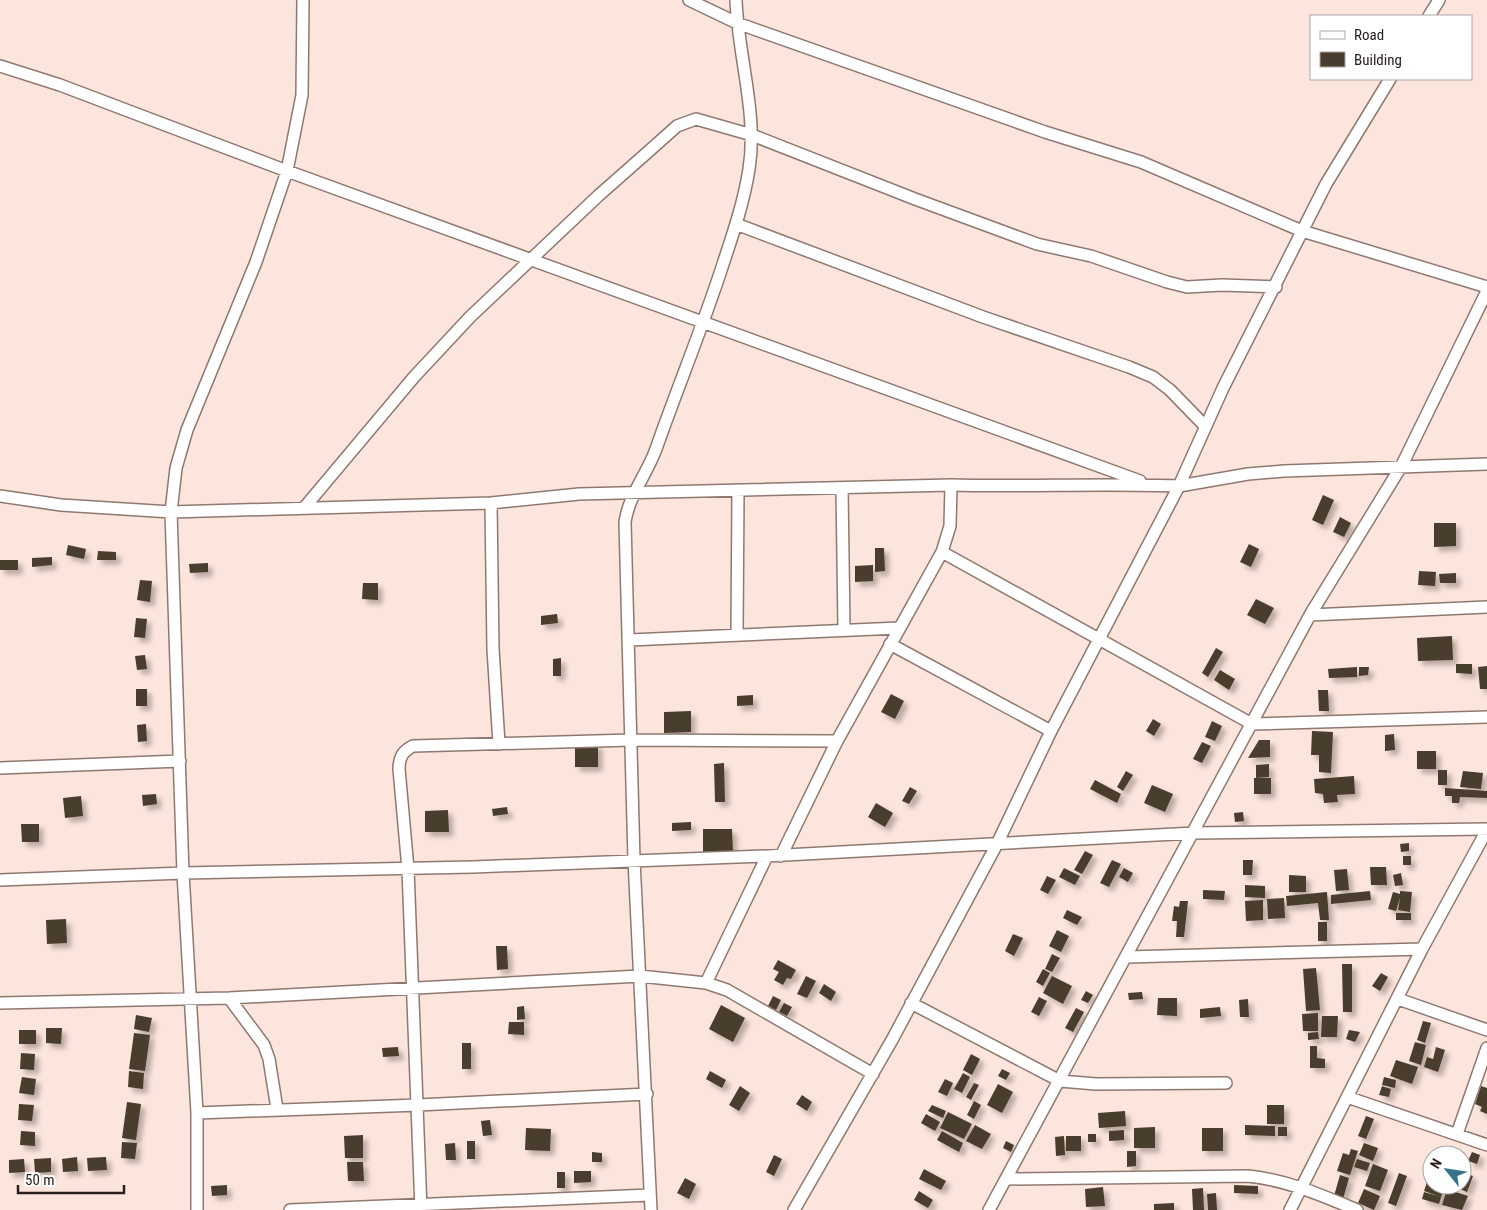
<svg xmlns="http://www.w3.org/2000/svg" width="1487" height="1210" viewBox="0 0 1487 1210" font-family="'Roboto Condensed',sans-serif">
<defs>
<filter id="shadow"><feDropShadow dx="4.5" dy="4.5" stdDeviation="2.5" flood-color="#0004"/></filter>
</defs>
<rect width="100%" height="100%" fill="#fce5dc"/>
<path fill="#483d2e" filter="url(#shadow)" d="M 1323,495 L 1334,500 L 1323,525 L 1312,520 Z
M 1340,517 L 1351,523 L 1344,537 L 1333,532 Z
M 1434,523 L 1456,523 L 1456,546 L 1434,547 Z
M 1249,544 L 1259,549 L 1251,567 L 1240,562 Z
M 68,545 L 86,549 L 84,559 L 66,555 Z
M 875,548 L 884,548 L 885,571 L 875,572 Z
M 98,551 L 116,552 L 116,560 L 97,560 Z
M 52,557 L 52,565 L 32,567 L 32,558 Z
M 0,560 L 18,560 L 18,570 L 0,570 Z
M 208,563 L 208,572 L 190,573 L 189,564 Z
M 873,565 L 873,581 L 855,582 L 855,566 Z
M 1419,571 L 1436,572 L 1435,586 L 1418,585 Z
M 1456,573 L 1456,583 L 1440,583 L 1439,574 Z
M 140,580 L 152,581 L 150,602 L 137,600 Z
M 363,583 L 378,583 L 378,600 L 362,599 Z
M 1256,599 L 1274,608 L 1265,624 L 1247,615 Z
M 557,614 L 558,623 L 541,625 L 541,616 Z
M 136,618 L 147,619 L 145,638 L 134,637 Z
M 1452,636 L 1453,660 L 1418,661 L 1417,638 Z
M 1216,648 L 1223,652 L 1208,677 L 1202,673 Z
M 145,655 L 147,669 L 137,670 L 135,656 Z
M 561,658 L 561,676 L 553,676 L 553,659 Z
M 1456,664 L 1472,664 L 1472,674 L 1456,673 Z
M 1487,666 L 1487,689 L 1480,689 L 1478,667 Z
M 1357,667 L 1357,677 L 1329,678 L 1328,669 Z
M 1359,667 L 1369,667 L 1368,675 L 1359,676 Z
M 1220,670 L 1235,679 L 1229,690 L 1214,680 Z
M 136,689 L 147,689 L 147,706 L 136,706 Z
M 1318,690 L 1328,690 L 1329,711 L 1319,711 Z
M 891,694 L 904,701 L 895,719 L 881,712 Z
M 753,695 L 753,705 L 737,706 L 737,696 Z
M 691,711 L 691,732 L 664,733 L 664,712 Z
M 1153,719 L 1161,724 L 1154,736 L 1146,731 Z
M 1212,721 L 1222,726 L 1215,741 L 1205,737 Z
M 146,724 L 147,741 L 138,742 L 137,725 Z
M 1312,731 L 1333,732 L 1331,773 L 1319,772 L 1319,755 L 1311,755 Z
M 1394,734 L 1395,750 L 1385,751 L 1385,735 Z
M 1259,740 L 1270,740 L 1270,757 L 1248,758 Z
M 1202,742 L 1211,746 L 1202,763 L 1193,759 Z
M 575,744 L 598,744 L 598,767 L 575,767 Z
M 1417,751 L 1436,751 L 1436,769 L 1417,769 Z
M 724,763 L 725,802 L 715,802 L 714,764 Z
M 1269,764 L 1269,777 L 1256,778 L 1256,765 Z
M 1438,770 L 1447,770 L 1447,785 L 1438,785 Z
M 1126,771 L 1133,775 L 1123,791 L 1117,787 Z
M 1463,771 L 1483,773 L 1481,789 L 1460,787 Z
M 1354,776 L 1355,794 L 1337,795 L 1338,802 L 1324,803 L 1323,794 L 1315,793 L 1314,779 Z
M 1254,778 L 1271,778 L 1271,794 L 1254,794 Z
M 1095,780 L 1121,794 L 1117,803 L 1090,789 Z
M 1152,785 L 1173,794 L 1165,812 L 1144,803 Z
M 910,787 L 917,791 L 909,804 L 902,801 Z
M 1445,788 L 1487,791 L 1487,798 L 1460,797 L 1459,803 L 1452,803 L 1452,796 L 1445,796 Z
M 156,794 L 157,804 L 143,806 L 142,795 Z
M 81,796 L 83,816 L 65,818 L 63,798 Z
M 876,803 L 893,813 L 885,827 L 868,817 Z
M 507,807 L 508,814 L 493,816 L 492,809 Z
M 448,810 L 449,832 L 425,832 L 425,811 Z
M 1243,812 L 1244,821 L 1235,822 L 1234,813 Z
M 691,822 L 691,830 L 672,831 L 672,823 Z
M 21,824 L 39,824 L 39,842 L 22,842 Z
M 703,829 L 732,829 L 733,852 L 703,852 Z
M 1409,843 L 1409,851 L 1401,852 L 1400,844 Z
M 1085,851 L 1093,855 L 1082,874 L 1074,870 Z
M 1403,856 L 1411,856 L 1411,865 L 1403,865 Z
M 1112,860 L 1121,864 L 1109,887 L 1100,883 Z
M 1243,860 L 1253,860 L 1252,875 L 1243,875 Z
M 1370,867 L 1386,867 L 1387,885 L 1371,885 Z
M 1064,868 L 1080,876 L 1075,885 L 1059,877 Z
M 1124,868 L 1133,873 L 1128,882 L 1119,877 Z
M 1347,869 L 1349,890 L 1336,891 L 1334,870 Z
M 1401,873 L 1403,885 L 1395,886 L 1393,875 Z
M 1289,875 L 1306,876 L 1306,892 L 1289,892 Z
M 1047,876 L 1056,880 L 1048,894 L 1040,890 Z
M 1245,885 L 1265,886 L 1265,898 L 1245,897 Z
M 1203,890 L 1225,891 L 1224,900 L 1203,899 Z
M 1370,891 L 1371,900 L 1331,904 L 1331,895 Z
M 1400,891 L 1412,892 L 1410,912 L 1398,910 L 1400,898 L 1396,911 L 1388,909 L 1393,892 L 1400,894 Z
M 1327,892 L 1329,920 L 1320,920 L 1318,903 L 1287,906 L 1286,896 Z
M 1284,898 L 1285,918 L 1268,919 L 1267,899 Z
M 1263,900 L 1263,920 L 1246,921 L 1245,901 Z
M 1180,901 L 1188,901 L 1184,937 L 1176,937 L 1177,921 L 1172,921 L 1174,906 L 1179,907 Z
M 1067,910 L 1082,917 L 1077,925 L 1063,918 Z
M 1396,913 L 1411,913 L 1411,920 L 1396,920 Z
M 66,919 L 67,943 L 47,944 L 46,920 Z
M 1318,922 L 1327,922 L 1327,941 L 1318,941 Z
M 1057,930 L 1069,936 L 1061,952 L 1049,946 Z
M 1013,934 L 1023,938 L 1014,956 L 1005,951 Z
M 496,946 L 507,946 L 508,969 L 497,970 Z
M 1052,954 L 1060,958 L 1052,972 L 1045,969 Z
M 778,960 L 796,970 L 791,979 L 787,978 L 783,985 L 774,980 L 779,972 L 773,969 Z
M 1342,964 L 1352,964 L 1352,1012 L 1343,1012 Z
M 1316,968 L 1320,1010 L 1306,1011 L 1303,969 Z
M 1043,969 L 1050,973 L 1043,986 L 1036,982 Z
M 1381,973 L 1388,977 L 1380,991 L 1372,986 Z
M 806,976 L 816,981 L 807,998 L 797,994 Z
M 1052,976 L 1072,986 L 1063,1004 L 1043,993 Z
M 824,984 L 836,992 L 831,1001 L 819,993 Z
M 1086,991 L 1093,995 L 1088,1003 L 1081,1000 Z
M 1142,992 L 1143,999 L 1129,1000 L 1128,993 Z
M 773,996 L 781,1000 L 776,1010 L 768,1006 Z
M 1039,997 L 1047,1001 L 1039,1016 L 1031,1012 Z
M 1158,998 L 1177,998 L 1177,1016 L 1157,1015 Z
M 1248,999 L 1249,1017 L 1240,1017 L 1239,1000 Z
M 784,1003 L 792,1007 L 787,1016 L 779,1012 Z
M 721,1005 L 745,1018 L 733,1042 L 709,1029 Z
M 524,1006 L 525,1019 L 517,1020 L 517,1007 Z
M 1220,1007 L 1221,1016 L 1200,1018 L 1200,1009 Z
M 1076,1008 L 1084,1012 L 1073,1032 L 1065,1028 Z
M 1318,1013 L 1318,1031 L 1303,1031 L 1302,1014 Z
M 136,1015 L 152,1018 L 149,1032 L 134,1029 Z
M 1322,1016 L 1338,1016 L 1337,1037 L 1321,1037 Z
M 1423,1021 L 1431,1023 L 1425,1043 L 1417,1040 Z
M 509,1022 L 524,1022 L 524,1035 L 508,1034 Z
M 46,1028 L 62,1028 L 61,1044 L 46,1043 Z
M 19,1030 L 36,1030 L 36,1044 L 19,1044 Z
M 1349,1030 L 1360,1032 L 1355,1042 L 1346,1039 Z
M 1318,1032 L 1319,1039 L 1308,1040 L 1308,1033 Z
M 134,1033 L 150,1035 L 145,1071 L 129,1069 Z
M 1415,1042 L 1426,1045 L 1421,1065 L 1409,1061 Z
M 462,1043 L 471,1043 L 471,1069 L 462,1069 Z
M 1310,1046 L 1317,1046 L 1317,1058 L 1325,1059 L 1325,1068 L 1310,1068 Z
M 398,1047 L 399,1056 L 383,1057 L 382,1048 Z
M 1436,1047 L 1445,1050 L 1438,1072 L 1424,1067 L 1427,1057 L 1433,1059 Z
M 21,1053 L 35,1054 L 34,1070 L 20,1069 Z
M 971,1054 L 980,1059 L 972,1075 L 963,1070 Z
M 1396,1060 L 1418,1067 L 1412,1084 L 1390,1076 Z
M 1002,1069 L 1010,1073 L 1006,1080 L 998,1076 Z
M 129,1071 L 144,1073 L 143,1089 L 128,1087 Z
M 710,1071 L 726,1080 L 722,1088 L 706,1079 Z
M 963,1073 L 970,1077 L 962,1093 L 954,1089 Z
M 22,1077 L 36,1079 L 34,1095 L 19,1093 Z
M 1384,1077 L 1396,1080 L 1395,1088 L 1382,1085 Z
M 945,1079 L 953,1083 L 947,1096 L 938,1092 Z
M 974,1083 L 979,1085 L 971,1100 L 966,1097 Z
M 998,1084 L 1013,1092 L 1002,1113 L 987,1105 Z
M 740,1086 L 750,1093 L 739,1111 L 729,1105 Z
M 1382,1086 L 1391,1089 L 1389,1097 L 1379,1095 Z
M 1481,1086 L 1487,1088 L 1487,1114 L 1480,1111 L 1482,1107 L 1475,1104 Z
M 802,1095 L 812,1102 L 807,1111 L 796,1104 Z
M 974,1101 L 981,1105 L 974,1119 L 967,1115 Z
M 127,1102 L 141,1104 L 136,1140 L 122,1138 Z
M 19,1104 L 34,1105 L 32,1121 L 18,1120 Z
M 932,1105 L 946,1111 L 943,1118 L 928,1111 Z
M 1267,1105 L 1284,1105 L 1284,1124 L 1267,1124 Z
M 1125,1111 L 1126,1126 L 1099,1128 L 1098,1113 Z
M 948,1112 L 972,1124 L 964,1139 L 940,1128 Z
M 926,1114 L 940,1122 L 935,1131 L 921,1123 Z
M 1366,1116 L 1374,1119 L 1366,1139 L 1358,1136 Z
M 490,1120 L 492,1135 L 483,1136 L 481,1121 Z
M 975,1125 L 991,1134 L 982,1149 L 966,1141 Z
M 1245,1125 L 1275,1126 L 1275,1136 L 1245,1135 Z
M 1155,1127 L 1155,1148 L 1134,1148 L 1134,1128 Z
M 1278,1127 L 1287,1127 L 1287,1136 L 1278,1136 Z
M 526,1128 L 551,1129 L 550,1151 L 525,1150 Z
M 1202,1128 L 1223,1128 L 1223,1151 L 1202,1151 Z
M 1124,1130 L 1124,1140 L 1109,1141 L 1109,1131 Z
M 21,1131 L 35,1132 L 35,1146 L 20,1145 Z
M 942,1131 L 963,1143 L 959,1152 L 937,1140 Z
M 1088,1134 L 1096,1134 L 1096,1142 L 1088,1142 Z
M 363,1135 L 363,1158 L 345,1158 L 344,1136 Z
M 1064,1136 L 1065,1155 L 1056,1156 L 1055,1137 Z
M 1066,1136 L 1081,1136 L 1081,1151 L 1066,1151 Z
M 467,1141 L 475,1141 L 475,1159 L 467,1159 Z
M 1006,1141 L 1014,1145 L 1011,1152 L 1003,1148 Z
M 122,1142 L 137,1143 L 135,1159 L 121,1158 Z
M 455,1143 L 456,1160 L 446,1160 L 445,1144 Z
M 1364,1143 L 1378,1148 L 1373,1161 L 1359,1155 Z
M 1351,1149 L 1358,1151 L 1350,1175 L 1337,1171 L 1343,1153 L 1349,1155 Z
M 1127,1151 L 1136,1151 L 1136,1166 L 1127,1167 Z
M 592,1152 L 602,1153 L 602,1162 L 592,1162 Z
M 1472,1152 L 1480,1155 L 1477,1164 L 1468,1161 Z
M 774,1155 L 782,1159 L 774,1176 L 766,1172 Z
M 77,1157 L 78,1171 L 63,1172 L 62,1159 Z
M 106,1157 L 107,1170 L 88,1171 L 87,1158 Z
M 51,1158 L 51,1172 L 35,1173 L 34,1159 Z
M 24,1159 L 25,1172 L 9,1173 L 9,1160 Z
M 1357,1159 L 1370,1163 L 1367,1171 L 1354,1167 Z
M 347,1162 L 363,1162 L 364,1181 L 348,1181 Z
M 1373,1164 L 1388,1170 L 1380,1191 L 1365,1186 Z
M 924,1169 L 946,1181 L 941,1190 L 919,1179 Z
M 574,1171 L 591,1171 L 591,1182 L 574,1183 Z
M 557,1172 L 565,1172 L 565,1188 L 557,1188 Z
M 1462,1172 L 1473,1176 L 1467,1192 L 1451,1185 L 1462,1185 Z
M 1399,1173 L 1407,1176 L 1396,1206 L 1388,1203 Z
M 1340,1175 L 1349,1178 L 1343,1199 L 1334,1196 Z
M 685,1178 L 696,1184 L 689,1199 L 677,1193 Z
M 1427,1182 L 1444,1188 L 1441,1197 L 1424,1191 Z
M 227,1185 L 227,1195 L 212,1196 L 211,1186 Z
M 1234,1185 L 1258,1186 L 1258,1194 L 1234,1193 Z
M 1103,1187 L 1105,1206 L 1086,1207 L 1085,1189 Z
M 1203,1188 L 1204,1210 L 1193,1210 L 1192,1189 Z
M 1364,1189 L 1380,1196 L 1374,1210 L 1358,1203 Z
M 1447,1189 L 1468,1196 L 1462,1210 L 1442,1205 Z
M 919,1191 L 933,1200 L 928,1208 L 914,1200 Z
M 1424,1192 L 1441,1197 L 1439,1204 L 1422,1199 Z
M 1216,1193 L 1217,1210 L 1208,1210 L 1207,1194 Z
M 1174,1203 L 1174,1210 L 1154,1210 L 1154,1204 Z"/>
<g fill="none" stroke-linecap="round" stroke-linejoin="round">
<g stroke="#8e7971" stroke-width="14">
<path id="street" d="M 689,0 L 737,23 L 1045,132 L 1141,162 L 1302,231 L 1487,287
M 1429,16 L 1439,0
M 0,66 L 60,85 L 287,171 L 1140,481
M 736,224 L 983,317 L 1129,367 L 1153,377 L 1170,390 L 1205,426
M 1179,486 L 1223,388 L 1326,184 L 1390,79
M 1179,486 L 1248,474 L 1284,471 L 1487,464
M 842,488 L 844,629
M 0,496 L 61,505 L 171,512 L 491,503 L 579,494 L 951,485 C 1027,487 1103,483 1179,486 L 1051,731 L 997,844 L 892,1040 L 794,1210
M 491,503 L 493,649 L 499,744
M 304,508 L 414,377 L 470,317 L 598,196 L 649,151 L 677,126 L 696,119 L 752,135 L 915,199 L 1037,244 L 1091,256 L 1167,282 L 1187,287 L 1222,285 L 1276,287
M 942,552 L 1252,724 L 1487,717
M 1310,615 L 1487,607
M 737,634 L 738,490
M 630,640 L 899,628
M 890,644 L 1051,731
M 0,768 L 180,761
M 781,856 L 837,741 L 942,552 L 950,526 L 951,485
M 0,880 L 183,873 L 473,867 L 767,856 L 1194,833 L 1487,829
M 1127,957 L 1422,949
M 706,983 L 767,856
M 229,998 L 264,1045 L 269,1059 L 277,1109
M 1398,999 L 1487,1030
M 0,1003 L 229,998 L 640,976 L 706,983 L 727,990 L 873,1074
M 911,1003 L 1060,1081 L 1096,1084 L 1226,1083
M 1347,1097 L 1487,1145
M 197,1113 L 418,1105 L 647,1094
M 1457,1134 L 1487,1048
M 1006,1179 L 1248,1176 C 1287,1180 1321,1195 1357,1210
M 197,1210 L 197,1113 L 183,873 L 171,512 L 176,468 L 187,430 L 256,262 L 287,171 L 302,95 L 303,0
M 290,1210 L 650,1195
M 421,1210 L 408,869 L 399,769 C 399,757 403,751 413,746 L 631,740 L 837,741
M 651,1210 L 634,860 L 625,522 C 629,495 647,474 656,449 C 678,386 704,324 724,261 C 734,231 744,201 749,169 C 758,114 738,56 736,0
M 989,1210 L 1310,615 L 1402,465 L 1487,291
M 1290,1210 L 1422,949 L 1487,830"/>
</g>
<use href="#street" stroke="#fff" stroke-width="11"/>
</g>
<rect x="1310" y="15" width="162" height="65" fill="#ffffff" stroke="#a9a6a5"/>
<rect x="1320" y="31" width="25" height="8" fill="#ffffff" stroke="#a9a6a5"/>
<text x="1354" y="40" font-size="15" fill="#29201d">Road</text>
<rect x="1320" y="52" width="25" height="15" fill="#483d2e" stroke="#a9a6a5"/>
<text x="1354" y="65" font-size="15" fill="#29201d">Building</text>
<g transform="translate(1447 1170) rotate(300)"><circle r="24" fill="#ffffff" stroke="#a9a6a5"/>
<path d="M0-4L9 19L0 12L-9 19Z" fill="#367389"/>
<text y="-8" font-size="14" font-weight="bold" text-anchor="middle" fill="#29201d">N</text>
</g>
<path d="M18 1185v8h106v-8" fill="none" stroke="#29201d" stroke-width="2.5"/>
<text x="25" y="1185" font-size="15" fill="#29201d" stroke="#ffffff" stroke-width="4" paint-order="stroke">50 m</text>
</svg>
